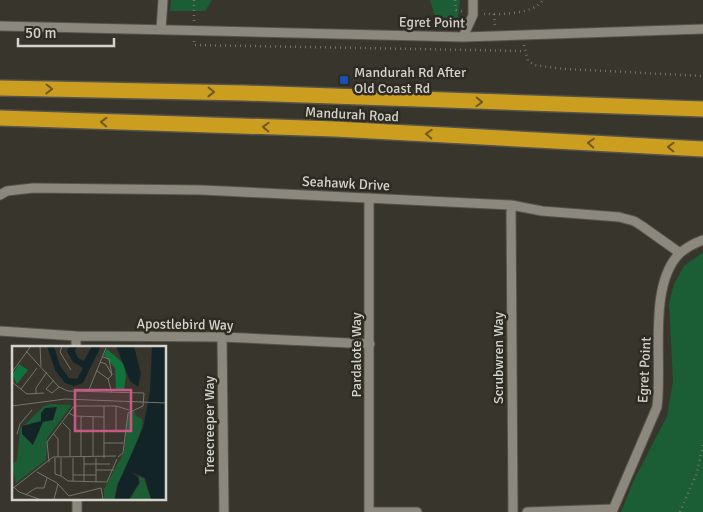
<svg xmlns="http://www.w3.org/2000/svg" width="703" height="512" viewBox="0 0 703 512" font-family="Signika,sans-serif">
<rect width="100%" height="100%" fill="#38352c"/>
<path fill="#1b5d34" d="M 171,0 L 212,0 L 205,11 L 170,11 Z
M 430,0 L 460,0 L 458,17 L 451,25 L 438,27 Z
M 703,252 L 703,512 L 621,512 L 633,482 L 667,416 L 673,381 L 669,303 L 674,284 L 684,266 Z"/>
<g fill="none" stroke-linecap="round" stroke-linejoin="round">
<g stroke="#56534b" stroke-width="11">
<path id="minor" d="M 0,26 L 463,37 L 703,29
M 161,29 L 163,0
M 463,37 L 473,15 L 473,0
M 0,195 L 7,191 L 33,188 L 202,190 L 511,205 L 542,211 L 619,217 L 634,221 L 642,226 L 680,253
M 511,205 L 513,512
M 0,331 L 76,336 L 222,337 L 370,344
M 222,337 L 224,512
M 76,347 L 76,336
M 77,498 L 77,512
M 369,512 L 369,198
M 369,512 L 417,512
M 527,512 L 613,509
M 612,512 L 657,407 C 663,364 647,285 680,253 C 686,248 695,243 703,240"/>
</g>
<g stroke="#56534b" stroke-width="18">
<path id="highway" d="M 0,88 L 245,93 L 703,109
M 0,118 L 335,129 L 703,149"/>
</g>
<path stroke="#75726a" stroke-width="2.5" stroke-dasharray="1 4" stroke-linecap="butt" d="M 194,0 L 194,21
M 455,0 L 456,10 L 464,12
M 484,14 C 502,14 532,15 543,0
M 494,14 L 495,26
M 194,41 L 194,45 L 525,51
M 524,45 L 528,61 L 534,65 L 564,69 L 703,76
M 680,512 L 697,473 L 703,443"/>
<use href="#minor" stroke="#8c887d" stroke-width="9"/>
<use href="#highway" stroke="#cc9e20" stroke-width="15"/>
</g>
<defs><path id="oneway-chevron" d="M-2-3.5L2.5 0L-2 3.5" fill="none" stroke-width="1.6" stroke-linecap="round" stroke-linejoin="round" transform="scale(1.25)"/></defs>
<g stroke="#6d5921">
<use href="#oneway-chevron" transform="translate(49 89) rotate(1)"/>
<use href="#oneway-chevron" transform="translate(211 92) rotate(1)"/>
<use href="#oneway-chevron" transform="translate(479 102) rotate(2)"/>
<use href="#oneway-chevron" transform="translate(104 122) rotate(-178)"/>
<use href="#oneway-chevron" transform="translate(266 127) rotate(-178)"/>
<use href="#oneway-chevron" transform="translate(429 134) rotate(-177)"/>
<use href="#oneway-chevron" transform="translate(591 143) rotate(-177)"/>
<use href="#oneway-chevron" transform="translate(671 147) rotate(-178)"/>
</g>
<rect fill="#1a4fb4" stroke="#2e2b22" stroke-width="2" x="339" y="75" width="10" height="10" rx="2.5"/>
<g text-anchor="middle" stroke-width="5" stroke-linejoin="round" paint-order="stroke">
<g font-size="14" fill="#d4d2cc" stroke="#2e2b22">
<text transform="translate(432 22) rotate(1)" y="5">Egret Point</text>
<text transform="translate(352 114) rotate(3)" y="5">Mandurah Road</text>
<text transform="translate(346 183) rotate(3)" y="5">Seahawk Drive</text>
<text transform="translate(185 324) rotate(1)" y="5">Apostlebird Way</text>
<text transform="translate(356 355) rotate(-90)" y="5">Pardalote Way</text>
<text transform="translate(498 358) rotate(-90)" y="5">Scrubwren Way</text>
<text transform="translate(644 370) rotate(-87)" y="5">Egret Point</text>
<text transform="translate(209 425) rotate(-90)" y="5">Treecreeper Way</text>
</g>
<g font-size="14" fill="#d4d2cc" stroke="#2e2b22" text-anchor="start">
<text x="354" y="77">Mandurah Rd After<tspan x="354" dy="16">Old Coast Rd</tspan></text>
</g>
</g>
<g transform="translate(12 346)">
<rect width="154" height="154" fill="#38352c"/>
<path d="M 39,58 L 60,59 L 35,92 L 34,114 L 4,137 L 0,119 L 5,114 L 8,83 L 32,60 ZM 122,64 L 124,70 L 130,73 L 130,81 L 121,107 L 105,139 L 102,153 L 92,153 L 92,143 L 112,106 L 116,68 ZM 127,130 L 132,133 L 139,153 L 118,153 L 128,137 Z" fill="#1b5d34"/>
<path d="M 95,3 L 112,18 L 114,30 L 112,44 L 104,44 L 103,22 L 92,9 ZM 7,18 L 16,24 L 5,38 L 0,29 Z" fill="#11733c"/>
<path d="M 35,0 L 42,0 L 48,20 L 57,32 L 65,33 L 71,22 L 61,16 L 55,5 L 57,0 L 65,0 L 63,5 L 66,12 L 72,15 L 80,0 L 89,0 L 71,37 L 62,40 L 53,37 L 43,24 ZM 104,0 L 122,0 L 129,28 L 126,41 L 118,35 ZM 140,0 L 154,0 L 154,153 L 139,153 L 133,132 L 119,126 L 126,131 L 127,137 L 117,153 L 103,153 L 106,138 L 131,82 L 138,46 ZM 45,61 L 41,74 L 31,76 L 21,99 L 10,88 L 10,80 L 29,75 L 29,67 L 33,62 Z" fill="#132429"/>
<path fill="none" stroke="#76746c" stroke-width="1" d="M 28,0 L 29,20M 50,0 L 48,6 L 59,24M 14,5 L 47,41 L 56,45 L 132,47 L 131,60 L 116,67 L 111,107 L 106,111M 91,11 L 97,13 L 100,29M 88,16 L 94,18 L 100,29 L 96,33M 84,24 L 96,33 L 100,47M 0,26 L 19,0M 42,34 L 34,43 L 40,47 L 47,41M 0,36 L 15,48 L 32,47M 9,43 L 25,22M 76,46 L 94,2M 24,48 L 24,42 L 35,26M 0,60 L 53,53 L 154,57M 104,60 L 104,85M 57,67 L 62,70 L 92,71M 69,71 L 69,110M 81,71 L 81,110M 51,77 L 58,84 L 58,110M 92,85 L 112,85M 41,87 L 46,93 L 46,111M 5,88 L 8,78 L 20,64M 92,97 L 111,97M 72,110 L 72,136M 43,112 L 43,128 L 49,130M 49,112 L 49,130 L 56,135 L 95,136 L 105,113M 84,112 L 84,136M 92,112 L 92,60M 37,116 L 35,96 L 62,60 L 104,60 L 117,64M 72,118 L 98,118M 84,124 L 102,124M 25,126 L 45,137 L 57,150 L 89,142 L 91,153M 61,129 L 84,129M 61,135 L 61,112M 2,141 L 7,146 L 27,153M 0,143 L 41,111 L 104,110M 13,149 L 24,142 L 32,142 L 35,132M 42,153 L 46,138"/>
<path fill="#c85983" fill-opacity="0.15" stroke="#c85983" stroke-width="2.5" d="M 63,44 L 119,44 L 119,85 L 63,85 Z"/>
<rect width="154" height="154" fill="none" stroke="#d4d2cc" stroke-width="2.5"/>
</g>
<path d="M18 38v8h96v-8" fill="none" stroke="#d4d2cc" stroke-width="2.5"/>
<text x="25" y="38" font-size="15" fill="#d4d2cc" stroke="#2e2b22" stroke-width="4" paint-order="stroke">50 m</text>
</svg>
